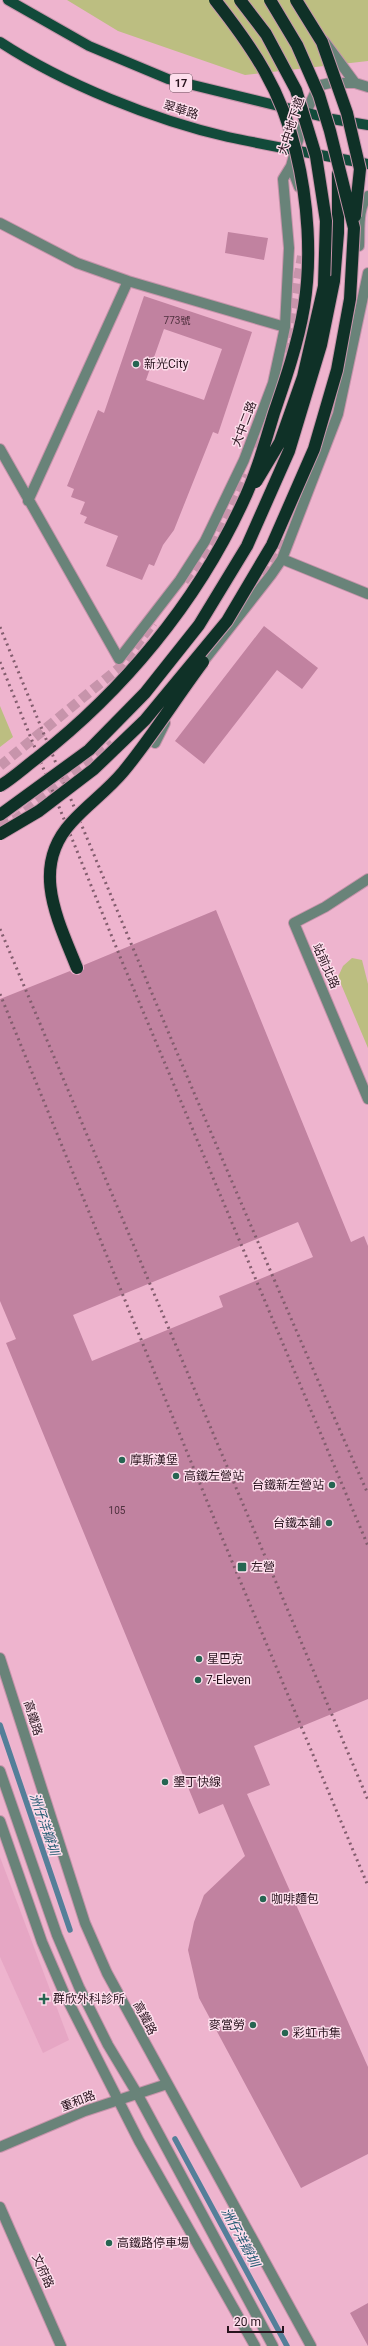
<svg xmlns="http://www.w3.org/2000/svg" width="368" height="2346" viewBox="0 0 368 2346" font-family="Roboto,'Noto Sans TC',sans-serif">
<rect width="100%" height="100%" fill="#eeb4ce"/>
<path fill="#e6a6c4" d="M 0,1857 L 69,2040 L 43,2053 L 0,1957 Z"/>
<path fill="#bcbe81" d="M 67,0 L 368,0 L 368,61 L 245,75 L 118,31 Z
M 0,706 L 13,737 L 0,747 Z
M 352,958 L 362,960 L 368,984 L 368,1048 L 338,977 L 343,966 Z"/>
<g fill="none" stroke-linecap="round" stroke-linejoin="round">
<path stroke="#547f99" stroke-width="5.5" d="M 0,1725 L 70,1930
M 175,2139 L 287,2346"/>
</g>
<path fill="#c182a0" fill-rule="evenodd" d="M 228,232 L 268,238 L 264,260 L 225,253 Z
M 144,296 L 252,332 L 218,434 L 213,432 L 174,530 L 163,545 L 154,566 L 149,564 L 142,580 L 106,566 L 118,536 L 84,523 L 87,517 L 80,514 L 85,502 L 71,497 L 74,489 L 67,486 L 98,410 L 104,413 ZM 164,329 L 222,349 L 204,400 L 146,380 Z
M 264,626 L 318,668 L 302,689 L 277,670 L 204,764 L 175,741 Z
M 216,910 L 351,1242 L 364,1236 L 368,1246 L 368,1699 L 254,1746 L 270,1785 L 247,1794 L 368,2067 L 368,2154 L 301,2188 L 199,1998 L 188,1950 L 194,1922 L 204,1895 L 245,1856 L 223,1804 L 199,1814 L 6,1343 L 16,1339 L 0,1301 L 0,999 L 70,971 L 73,974 L 79,975 L 84,969 L 84,965 ZM 298,1222 L 313,1257 L 219,1296 L 223,1307 L 92,1361 L 73,1315 Z
M 368,2303 L 368,2346 L 350,2313 Z"/>
<g fill="none" stroke-linecap="round" stroke-linejoin="round">
<path stroke="#c794ab" stroke-width="10" stroke-dasharray="10 5" stroke-linecap="butt" d="M 280,382 L 302,256
M 333,417 L 339,378
M 254,447 L 272,405
M 184,581 L 213,542 L 243,473
M 256,588 L 287,537
M 0,766 L 119,668 L 153,623
M 0,826 L 16,819 L 113,744"/>
<g stroke="#c794ab" stroke-width="12">
<path id="minor" d="M 324,41 L 355,83 L 368,87
M 299,187 L 291,166 L 306,112 L 315,93 L 321,85 L 330,83 L 355,83
M 0,223 L 77,263 L 128,281 L 285,327
M 359,246 C 360,232 357,207 368,196
M 0,449 L 119,659 L 180,580 L 205,541 L 244,460 L 273,383 L 285,327 L 289,248 L 283,179 L 291,166
M 28,501 L 128,281
M 282,559 L 368,594
M 199,667 L 271,575 L 282,559 L 338,414 L 368,273
M 155,743 L 165,723
M 368,879 L 325,907 L 294,923 L 368,1099
M 0,1658 L 85,1923 L 107,1973 L 311,2346
M 0,1771 L 57,1935 L 79,1987 L 108,2045 L 138,2095 L 273,2346
M 0,1821 L 42,1942 L 64,1993 L 139,2141 L 255,2346
M 0,2147 L 85,2111 L 167,2084
M 0,2207 L 61,2346"/>
</g>
<g stroke="#c794ab" stroke-width="12">
<path id="major" d="M 8,0 L 89,46 L 168,79 L 332,119 L 368,125
M 0,42 C 64,84 154,120 228,137 C 275,147 322,155 368,164"/>
</g>
<g stroke="#c794ab" stroke-width="14">
<path id="highway" d="M 334,281 L 338,233 L 338,174"/>
</g>
<use href="#minor" stroke="#698379" stroke-width="10"/>
<use href="#major" stroke="#124a3a" stroke-width="10"/>
<use href="#highway" stroke="#0f3127" stroke-width="12"/>
<path stroke="#835d6e" stroke-width="3" stroke-dasharray="2 4" stroke-linecap="butt" d="M 0,627 C 119,918 241,1207 368,1494
M 0,662 L 121,959 L 368,1546
M 0,929 L 368,1800
M 0,994 L 218,1528 L 368,1886"/>
<g stroke="#c794ab" stroke-width="14" stroke-linecap="butt">
<path id="highway-bridge" d="M 240,0 L 266,34 L 296,90 L 316,156 L 326,221 L 324,286 L 303,377 L 280,442 L 256,482
M 296,0 L 322,42 L 347,113 L 360,169 L 355,216
M 0,786 C 13,778 25,767 37,758 C 123,691 196,603 242,504 C 256,475 265,443 274,413 C 286,378 298,343 304,307 C 312,257 308,201 296,152 C 282,91 253,48 215,0
M 0,815 L 89,750 L 145,693 L 199,625 L 247,546 L 289,451 L 321,345 L 334,281
M 0,834 L 39,811 L 94,769 L 145,720 L 227,621 L 272,545 L 314,449 L 337,370 L 350,299 L 354,228 L 330,131 L 319,95 L 297,45 L 270,0
M 77,968 C 58,920 30,868 71,823 C 87,805 107,791 123,772 C 152,737 176,698 203,662"/>
</g>
<use href="#highway-bridge" stroke="#0f3127" stroke-width="12"/>
</g>
<g fill="#266552" stroke="#fddeec" stroke-width="1.5">
<circle cx="136" cy="364" r="4"/>
<circle cx="122" cy="1460" r="4"/>
<circle cx="176" cy="1476" r="4"/>
<circle cx="332" cy="1485" r="4"/>
<circle cx="329" cy="1523" r="4"/>
<rect x="237" y="1562" width="10" height="10" rx="2"/>
<circle cx="199" cy="1659" r="4"/>
<circle cx="198" cy="1680" r="4"/>
<circle cx="165" cy="1782" r="4"/>
<circle cx="263" cy="1899" r="4"/>
<path d="M42 1993h4v4h4v4h-4v4h-4v-4h-4v-4h4z"/>
<circle cx="253" cy="2025" r="4"/>
<circle cx="285" cy="2033" r="4"/>
<circle cx="109" cy="2243" r="4"/>
</g>
<g text-anchor="middle" stroke-width="3" stroke-linejoin="round" paint-order="stroke">
<g font-size="10" fill="#4f303e">
<text x="177" y="324">773號</text>
<text x="117" y="1514">105</text>
</g>
<rect fill="#fddeec" stroke="#69515c" stroke-width="1" x="170" y="74" width="22" height="18" rx="3"/>
<g font-size="11" font-weight="bold" fill="#29141e">
<text x="181" y="87">17</text>
</g>
<g font-size="12" fill="#29141e" stroke="#fddeec">
<text transform="translate(181 110) rotate(17)" y="4">翠華路</text>
<text transform="translate(291 126) rotate(-72)" y="4">大中地下道</text>
<text transform="translate(244 424) rotate(-69)" y="4">大中二路</text>
<text transform="translate(326 966) rotate(66)" y="4">站前北路</text>
<text transform="translate(33 1718) rotate(72)" y="4">高鐵路</text>
<text transform="translate(145 2018) rotate(62)" y="4">高鐵路</text>
<text transform="translate(78 2101) rotate(-21)" y="4">重和路</text>
<text transform="translate(43 2271) rotate(66)" y="4">文府路</text>
</g>
<g font-size="12" fill="#29141e" stroke="#fddeec" text-anchor="start">
<text x="144" y="368">新光City</text>
<text x="130" y="1464">摩斯漢堡</text>
<text x="184" y="1480">高鐵左營站</text>
<text x="324" y="1489" text-anchor="end">台鐵新左營站</text>
<text x="321" y="1527" text-anchor="end">台鐵本舖</text>
<text x="251" y="1571">左營</text>
<text x="207" y="1663">星巴克</text>
<text x="206" y="1684">7-Eleven</text>
<text x="173" y="1786">墾丁快線</text>
<text x="271" y="1903">咖啡麵包</text>
<text x="53" y="2003">群欣外科診所</text>
<text x="245" y="2029" text-anchor="end">麥當勞</text>
<text x="293" y="2037">彩虹市集</text>
<text x="117" y="2247">高鐵路停車場</text>
</g>
<g font-size="13" font-style="italic" fill="#225a72" stroke="#fddeec">
<text transform="translate(45 1824) rotate(71)" y="5">洲仔洋瓣圳</text>
<text transform="translate(241 2237) rotate(62)" y="5">洲仔洋瓣圳</text>
</g>
</g>
<path d="M228 2326v6h55v-6" fill="none" stroke="#29141e" stroke-width="2"/>
<text x="234" y="2326" font-size="12" fill="#29141e" stroke="#fddeec" stroke-width="3" paint-order="stroke">20 m</text>
</svg>
